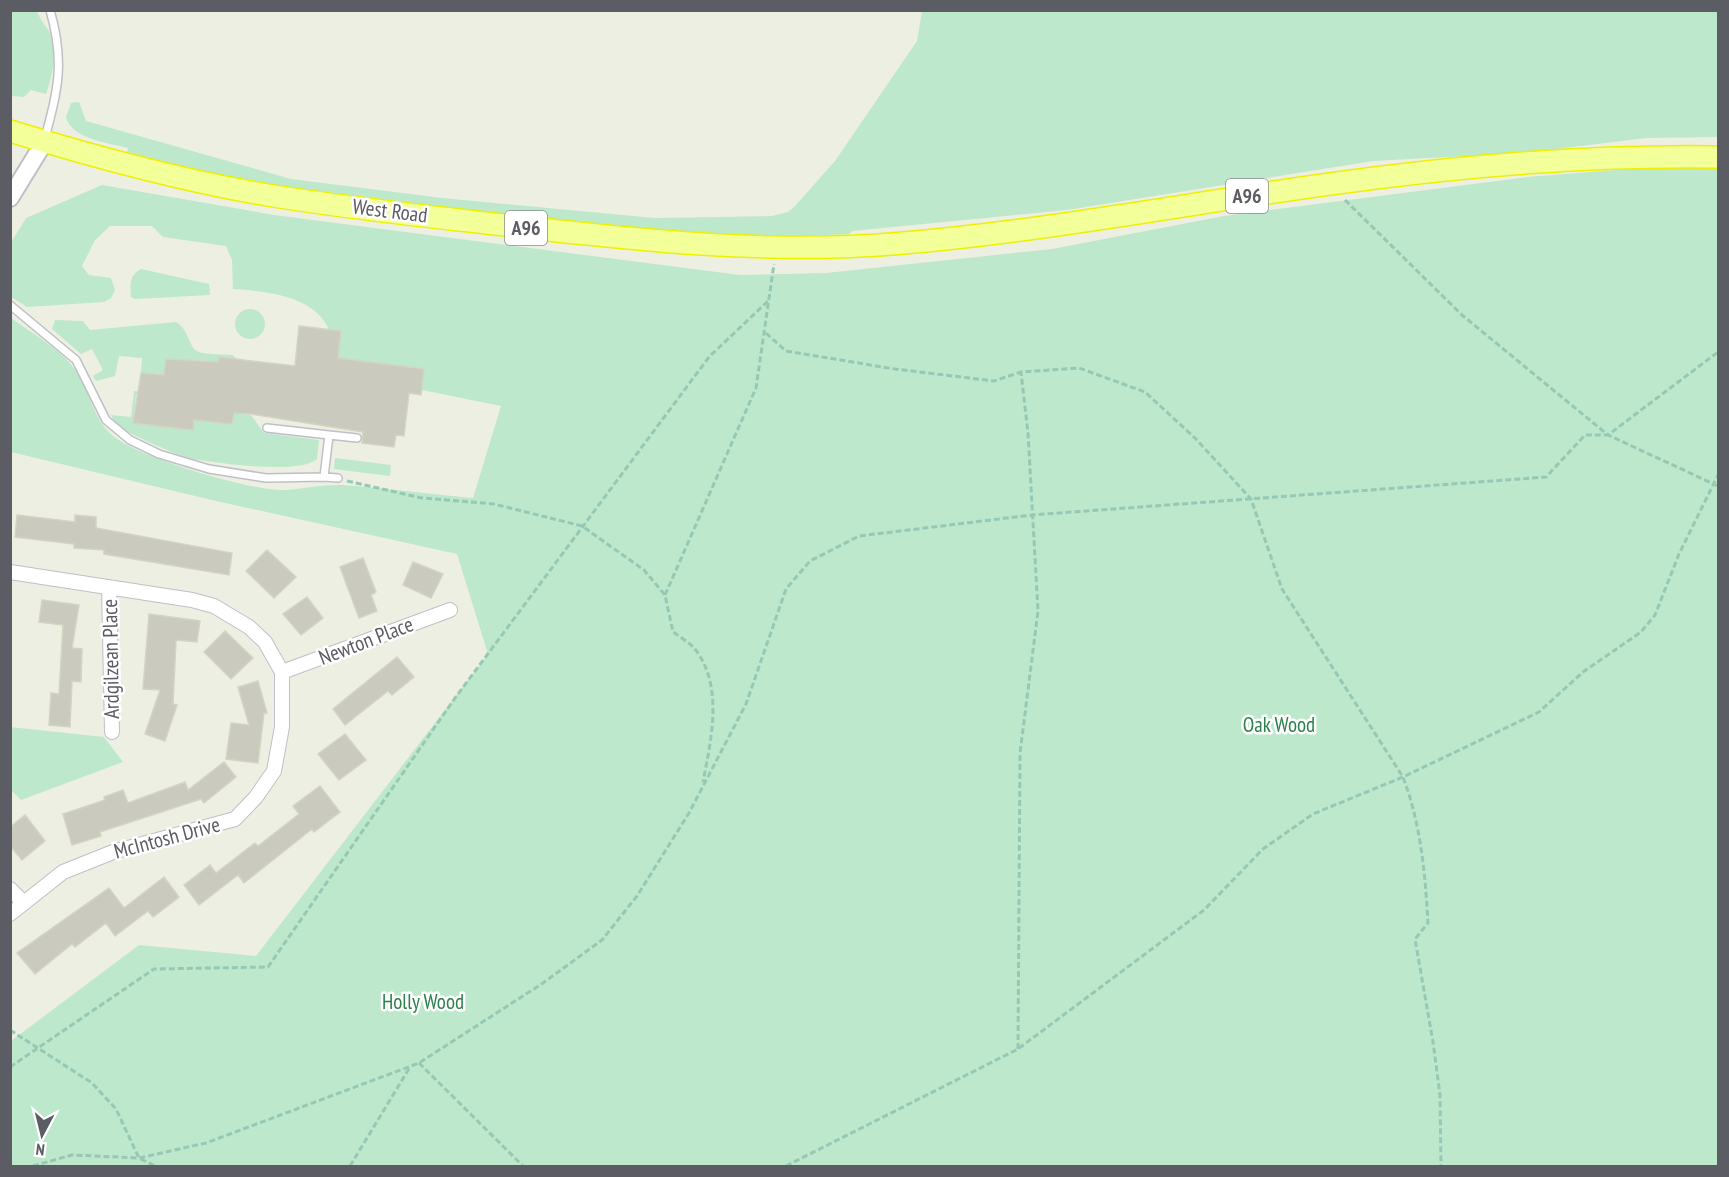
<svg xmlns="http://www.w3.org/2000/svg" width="1729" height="1177" viewBox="0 0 1729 1177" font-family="'PT Sans Narrow',sans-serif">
<rect width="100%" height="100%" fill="#edefe3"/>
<path fill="#bde8cb" d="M 10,11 L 37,11 C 40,21 48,27 51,36 C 57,54 52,77 46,94 L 31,90 L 24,97 L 11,96 Z
M 922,11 L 1718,11 L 1718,137 L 1646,138 L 1524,153 L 1373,161 L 1067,210 L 852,231 L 849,234 C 716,241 586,228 454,210 C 399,203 343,197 287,189 C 233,180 180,166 127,153 L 128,148 C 110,143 71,139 66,117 L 71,103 L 79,102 L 86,121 L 291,179 L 442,198 L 655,218 L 772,216 L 788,212 L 795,206 L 835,161 L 917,41 Z
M 1718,162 L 1718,1166 L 11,1166 L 11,1041 L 139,945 L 256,956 L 488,654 L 457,554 L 216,501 L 11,452 L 11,318 C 33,334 61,349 77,372 C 90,392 94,420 112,435 C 136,457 246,489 279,490 C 300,490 321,484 342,485 C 386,488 430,494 473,498 L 501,406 L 422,390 L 424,369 L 334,358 C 332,349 332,338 329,330 C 315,295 263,291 233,289 L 232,260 L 226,246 L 163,237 L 152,226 L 110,226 L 95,240 L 82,266 L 89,275 L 111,278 L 115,290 L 111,298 L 104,302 L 27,307 L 11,297 L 10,244 L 26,218 L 102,185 L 274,215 L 740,275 L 826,273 L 1052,249 L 1224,216 L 1527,177 Z
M 141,269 L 209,284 L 210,295 L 135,299 L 131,297 C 130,285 129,275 141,269 Z
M235 324a15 15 0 1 1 30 0a15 15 0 1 1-30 0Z
M 55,320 L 83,321 L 90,330 L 176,322 C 190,330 188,348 199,352 C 209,355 223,354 233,355 L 236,359 L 219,357 L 218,362 L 198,360 L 197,363 L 166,359 L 164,375 L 141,373 L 142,358 L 119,356 L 115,376 L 96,381 L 93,376 L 103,370 L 92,349 L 81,354 L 52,329 Z
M 134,391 L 144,392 L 143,396 L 136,395 L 133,423 L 192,430 L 194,420 L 232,424 L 234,413 L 251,415 L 264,433 L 319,440 L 317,459 C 300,475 217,463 193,459 C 176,455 131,435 116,425 L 111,415 L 131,417 Z
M 335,458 L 391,465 L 390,476 L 334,469 Z
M 10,727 L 104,737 L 123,762 L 21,800 L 11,790 Z"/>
<path fill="#cacabf" stroke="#d3d4c1" stroke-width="1.5" d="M 299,326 L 341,331 L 338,358 L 424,369 L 421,395 L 409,393 L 404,436 L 396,435 L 394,447 L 362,443 L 363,432 L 251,414 L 234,413 L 232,424 L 194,420 L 193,430 L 133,423 L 141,373 L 164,375 L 166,359 L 218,362 L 219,357 L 295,366 Z
M 17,515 L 75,522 L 75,515 L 96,517 L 96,528 L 232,553 L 229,575 L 104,554 L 104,550 L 74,548 L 74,544 L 15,537 Z
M 267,550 L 296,577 L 274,598 L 246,571 Z
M 363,558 L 376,592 L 371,595 L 377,611 L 359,618 L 340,567 Z
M 413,562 L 443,574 L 431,598 L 403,585 Z
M 307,597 L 323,618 L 301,635 L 283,614 Z
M 42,600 L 79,605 L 72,648 L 82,649 L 81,682 L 72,681 L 70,727 L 49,725 L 51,693 L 59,694 L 63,625 L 39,622 Z
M 149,614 L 200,621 L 197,642 L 176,640 L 173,704 L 177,705 L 165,741 L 145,734 L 160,690 L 143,689 Z
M 225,631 L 253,658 L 231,679 L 204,652 Z
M 397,657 L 414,677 L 392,695 L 388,691 L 345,725 L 333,709 Z
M 258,681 L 267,713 L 264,713 L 258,763 L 226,759 L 231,723 L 249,725 L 238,687 Z
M 345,734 L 366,760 L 339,780 L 318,754 Z
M 224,762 L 236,777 L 204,803 L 201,799 L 100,832 L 101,836 L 72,845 L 63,814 L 105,800 L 104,797 L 123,790 L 128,803 L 185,782 L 188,790 Z
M 320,786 L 340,812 L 314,832 L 312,829 L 244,883 L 238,875 L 199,905 L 184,885 L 210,865 L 216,873 L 255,843 L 258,846 L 299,814 L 293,806 Z
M 25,815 L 45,841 L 22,860 L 10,846 L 10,827 Z
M 164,877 L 179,897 L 153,917 L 148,911 L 115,936 L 106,923 L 75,947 L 72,944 L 35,974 L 17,953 L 109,888 L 124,908 Z"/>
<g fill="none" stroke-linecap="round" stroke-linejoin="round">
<g stroke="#bfbfc7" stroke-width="10">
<path id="service" d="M 45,138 C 58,89 65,62 50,10
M 10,305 L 76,360 L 106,420 L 130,440 L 159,454 L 209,469 L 266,478 L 324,477 L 329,435 L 267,428
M 329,435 L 357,438
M 324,477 L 338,478"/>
</g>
<g stroke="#bfbfc7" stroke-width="16">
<path id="minor" d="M 10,572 L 192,600 L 214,606 L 249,627 L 265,642 L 282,672 L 282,727 L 274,771 L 256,797 L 235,819 L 113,852 L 63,872 L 10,914
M 109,587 L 112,732
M 282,672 L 450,610
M 10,889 L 24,903"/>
</g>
<g stroke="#bfbfc7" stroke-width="20">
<path id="tertiary" d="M 10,198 L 45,141"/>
</g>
<g stroke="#edf100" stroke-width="24">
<path id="trunk" d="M 10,131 C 98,158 189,183 280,197 C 356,209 434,217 512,226 C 638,240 765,254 892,244 C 1039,232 1184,204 1330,184 C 1458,166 1589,155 1718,157"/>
</g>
<path stroke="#96c9b5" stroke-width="3" stroke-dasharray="6 3" stroke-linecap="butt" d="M 1345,200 L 1462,315 L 1608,435 L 1718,486
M 766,333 L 786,351 L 895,369 L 994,381 L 1021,372 L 1079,368 L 1145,392 L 1195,438 L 1251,499 L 1282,589 L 1403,777 C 1421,825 1425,872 1428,923 L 1415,939 L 1433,1042 L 1440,1095 L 1441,1166
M 347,481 L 422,498 L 494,504 L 582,526 L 644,570 L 665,595 L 673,632 C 680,637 690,643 695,649 C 724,686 711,740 703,782
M 665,595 L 756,388 L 774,264
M 10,1030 L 92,1083 L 116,1109 L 139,1158 L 155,1166
M 1018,1049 L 1020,753 L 1038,611 L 1028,433 L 1021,372
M 419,1063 L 523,1166
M 10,1067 L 154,969 L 268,967 L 455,698 L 709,357 L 768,301
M 33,1166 L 72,1155 L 139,1158 L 206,1143 L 419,1063 L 543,983 L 602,940 L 637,896 L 689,813 L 746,704 L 786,589 L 810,561 L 859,536 L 1032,515 L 1546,477 L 1585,435 L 1608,435 L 1718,352
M 350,1166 L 410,1067
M 786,1166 L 1018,1049 L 1204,910 L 1263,849 L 1313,814 L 1403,777 L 1539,712 L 1583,672 L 1641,632 L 1655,615 L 1679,554 L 1718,475"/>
<use href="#service" stroke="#fff" stroke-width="7"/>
<use href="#minor" stroke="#fff" stroke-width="14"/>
<use href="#tertiary" stroke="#fff" stroke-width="16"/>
<use href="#trunk" stroke="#f3ff98" stroke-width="21"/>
</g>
<g text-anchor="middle" stroke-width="5" stroke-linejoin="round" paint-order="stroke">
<g fill="#fff" stroke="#8c8d92" stroke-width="1.5">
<rect x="1226" y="179" width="42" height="34" rx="4.5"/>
<rect x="505" y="211" width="42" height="34" rx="4.5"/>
</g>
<g font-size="20" font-weight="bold" fill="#5b5c64">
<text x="1247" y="203">A96</text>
<text x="526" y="235">A96</text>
</g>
<g font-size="21" fill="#5b5c64" stroke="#fff">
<text transform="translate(390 211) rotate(7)" y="7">West Road</text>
<text transform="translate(366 641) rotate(-21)" y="7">Newton Place</text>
<text transform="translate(111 659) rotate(-91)" y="7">Ardgilzean Place</text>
<text transform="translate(167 838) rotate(-15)" y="7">McIntosh Drive</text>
</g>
<g font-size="21" fill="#2e814d" stroke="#fff">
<text x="1279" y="732">Oak Wood</text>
<text x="423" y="1009">Holly Wood</text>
</g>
</g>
<rect width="1729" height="1177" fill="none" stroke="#5b5c64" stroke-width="24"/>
<g transform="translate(42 1135) rotate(187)" stroke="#ffffff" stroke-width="4.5" paint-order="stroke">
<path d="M0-4.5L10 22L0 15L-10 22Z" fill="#5b5c64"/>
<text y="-9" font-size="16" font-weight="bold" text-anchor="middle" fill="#5b5c64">N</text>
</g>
</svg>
